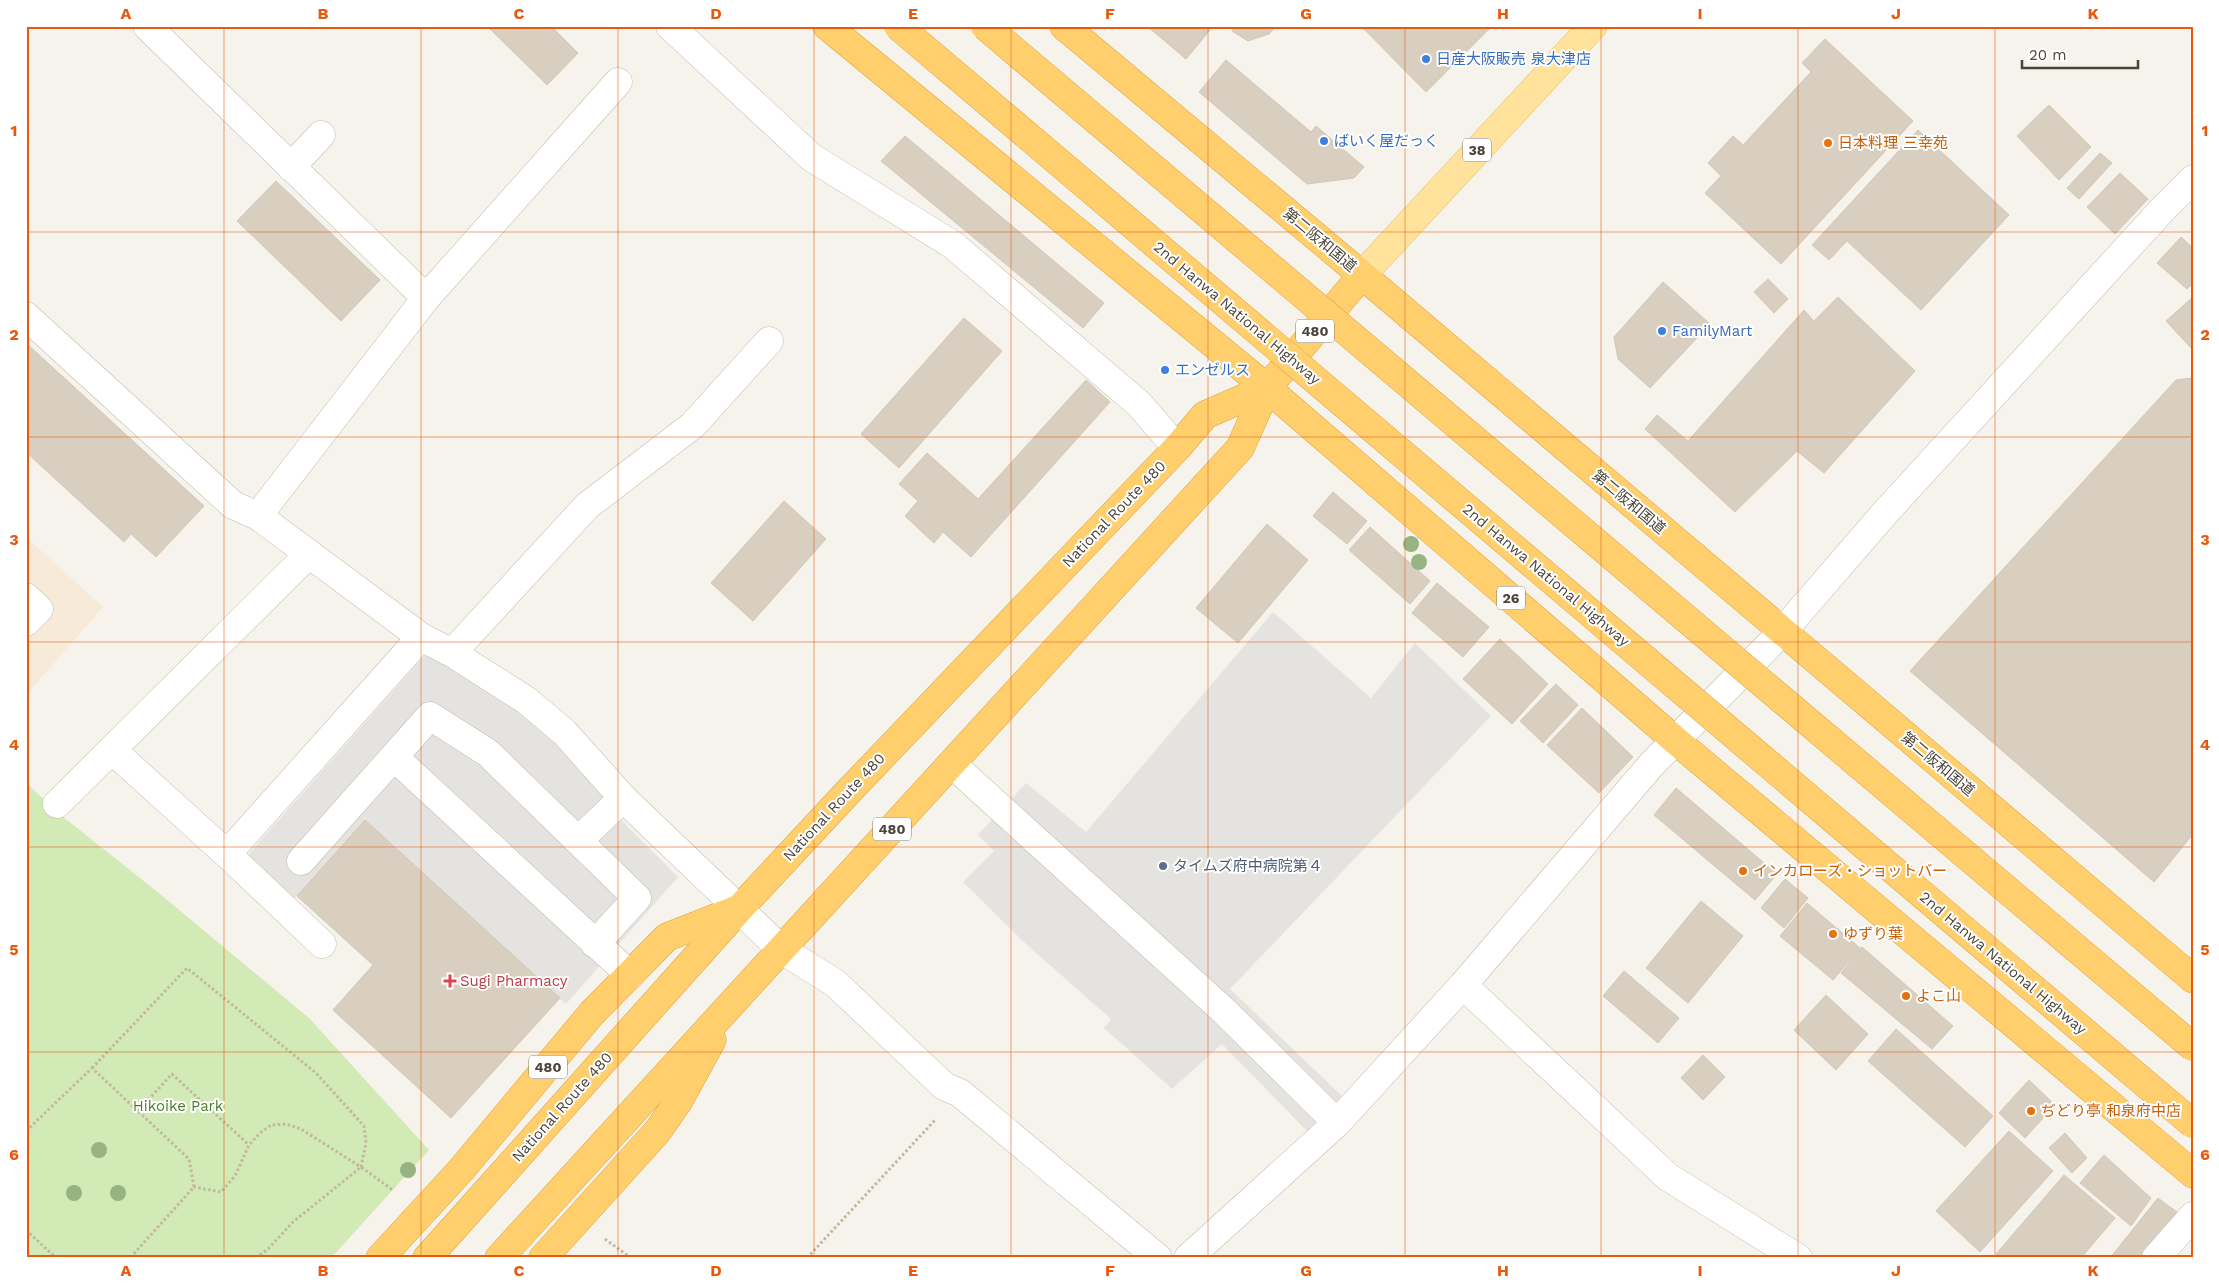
<svg xmlns="http://www.w3.org/2000/svg" width="2219" height="1284" viewBox="0 0 2219 1284" font-family="'Work Sans','Noto Sans JP',sans-serif">
<rect width="100%" height="100%" fill="#f6f3ec"/>
<path fill="#f7ead8" d="M 26,537 L 103,607 L 26,695 Z"/>
<path fill="#d2eab5" d="M 26,783 L 62,816 L 160,894 L 309,1018 L 429,1150 L 331,1258 L 26,1258 Z"/>
<path fill="#e5e3e0" d="M 1273,612 L 1371,698 L 1415,643 L 1491,716 L 1230,989 L 1342,1096 L 1307,1131 L 1222,1044 L 1172,1089 L 1104,1028 L 1111,1019 L 1027,945 L 963,882 L 994,851 L 978,835 L 1026,783 L 1086,832 Z
M 427,653 L 516,708 L 569,757 L 626,825 L 678,877 L 566,1004 L 365,820 L 297,896 L 289,901 L 245,858 Z"/>
<path fill="#d8cfc1" stroke="#d3c7b4" d="M 487,26 L 551,26 L 578,53 L 547,85 Z
M 1147,26 L 1206,26 L 1210,30 L 1186,59 Z
M 1236,26 L 1276,26 L 1269,34 L 1248,41 L 1232,31 Z
M 1361,26 L 1492,26 L 1426,92 Z
M 1825,39 L 1913,121 L 1781,264 L 1705,193 L 1721,176 L 1708,163 L 1733,136 L 1743,145 L 1811,72 L 1802,63 Z
M 1226,60 L 1311,132 L 1316,126 L 1364,167 L 1354,178 L 1307,184 L 1199,92 Z
M 2049,105 L 2091,147 L 2059,180 L 2017,136 Z
M 1918,130 L 2009,215 L 1921,310 L 1847,241 L 1829,260 L 1812,245 Z
M 905,136 L 1104,303 L 1083,328 L 881,161 Z
M 2100,153 L 2112,163 L 2079,199 L 2067,188 Z
M 2120,173 L 2148,199 L 2115,234 L 2087,207 Z
M 276,181 L 380,280 L 341,321 L 237,221 Z
M 2181,237 L 2193,248 L 2193,283 L 2187,289 L 2157,263 Z
M 1768,279 L 1788,299 L 1774,313 L 1754,292 Z
M 1663,282 L 1710,324 L 1650,388 L 1618,359 L 1614,337 Z
M 1838,297 L 1915,371 L 1824,473 L 1797,451 L 1735,512 L 1645,429 L 1657,415 L 1688,441 L 1804,310 L 1814,321 Z
M 2193,297 L 2193,350 L 2166,321 Z
M 964,318 L 1002,351 L 899,468 L 861,434 Z
M 26,343 L 204,506 L 156,557 L 131,534 L 124,542 L 26,452 Z
M 2193,378 L 2193,834 L 2154,882 L 1910,671 L 2176,380 Z
M 1086,380 L 1110,402 L 971,557 L 943,532 L 934,543 L 905,516 L 918,501 L 899,484 L 927,453 L 978,499 Z
M 1333,492 L 1367,521 L 1347,544 L 1313,516 Z
M 784,501 L 826,539 L 753,621 L 711,583 Z
M 1267,524 L 1308,560 L 1238,643 L 1196,608 Z
M 1370,527 L 1430,581 L 1410,604 L 1349,550 Z
M 1437,583 L 1489,627 L 1463,657 L 1412,613 Z
M 1500,639 L 1548,684 L 1512,724 L 1463,679 Z
M 1556,684 L 1578,705 L 1543,743 L 1520,721 Z
M 1582,708 L 1633,757 L 1599,793 L 1547,745 Z
M 1676,788 L 1777,874 L 1755,900 L 1654,815 Z
M 365,820 L 560,998 L 451,1118 L 333,1010 L 373,965 L 297,896 Z
M 1785,879 L 1808,898 L 1784,928 L 1761,908 Z
M 1701,901 L 1743,936 L 1688,1003 L 1646,968 Z
M 1807,903 L 1860,948 L 1833,980 L 1780,936 Z
M 1862,947 L 1953,1026 L 1932,1049 L 1841,973 Z
M 1624,971 L 1679,1018 L 1658,1043 L 1603,996 Z
M 1826,995 L 1868,1034 L 1836,1070 L 1794,1030 Z
M 1896,1029 L 1993,1116 L 1965,1147 L 1868,1061 Z
M 1703,1055 L 1725,1077 L 1703,1100 L 1681,1078 Z
M 2029,1080 L 2055,1105 L 2025,1138 L 1999,1113 Z
M 2009,1131 L 2053,1171 L 1980,1252 L 1936,1211 Z
M 2065,1133 L 2087,1158 L 2072,1173 L 2049,1148 Z
M 2104,1155 L 2151,1198 L 2131,1226 L 2080,1183 Z
M 2064,1175 L 2115,1218 L 2081,1258 L 2000,1258 L 1996,1254 Z
M 2158,1198 L 2181,1215 L 2142,1258 L 2110,1258 Z"/>
<g fill="none" stroke-linecap="round" stroke-linejoin="round">
<g stroke="#c2bbae" stroke-width="29">
<path id="minor" d="M 147,26 L 426,298
M 670,26 L 811,157 L 953,245 L 1139,404 L 1177,448
M 291,167 L 321,135
M 26,316 L 233,505 L 258,516 L 421,637 L 452,653 L 526,700 L 564,732 L 623,798 L 782,950 L 835,983 L 944,1086 L 960,1093 L 1158,1258
M 258,516 L 426,298 L 618,82
M 26,597 L 39,609 L 26,622
M 452,653 L 587,506 L 693,425 L 769,341
M 112,750 L 227,854 L 322,944
M 394,757 L 630,975
M 952,764 L 1222,1009 L 1337,1123
M 57,804 L 309,554
M 579,840 L 623,798
M 227,854 L 421,637
M 301,861 L 430,716 L 488,753 L 637,898 L 595,944
M 1463,985 L 1668,1177 L 1798,1258
M 1188,1258 L 1337,1123 L 1463,985 L 1652,764 L 1782,632 L 1884,514 L 2162,210 L 2193,179
M 2156,1258 L 2193,1216"/>
</g>
<g stroke="#e6c16a" stroke-width="29">
<path id="major" d="M 1362,275 L 1593,26"/>
</g>
<g stroke="#e0a43c" stroke-width="29">
<path id="highway" d="M 827,26 L 1267,388 L 1675,740 L 2193,1174
M 1064,26 L 1362,275 L 2193,979
M 380,1258 L 461,1170 L 592,1013 L 667,937 L 736,910
M 427,1258 L 740,908 L 849,791 L 1177,448 L 1205,415 L 1267,388
M 499,1258 L 1240,448 L 1267,388 L 1362,275
M 543,1258 L 657,1132 L 678,1102 L 712,1040"/>
</g>
<path stroke="#c4b79f" stroke-width="3" stroke-dasharray="2.5 2.5" stroke-linecap="butt" d="M 92,1068 L 187,968 L 316,1073 L 364,1126 L 366,1143 L 361,1167 L 301,1129 L 286,1124 L 271,1125 L 260,1133 L 249,1145 L 235,1176 L 221,1192 L 194,1187
M 138,1111 L 172,1074 L 249,1145
M 26,1131 L 92,1068 L 189,1159 L 194,1187 L 130,1258
M 26,1230 L 56,1258
M 605,1239 L 631,1258
M 256,1258 L 268,1249 L 293,1222 L 361,1167 L 394,1191
M 807,1258 L 936,1119"/>
<use href="#minor" stroke="#fff" stroke-width="28"/>
<use href="#major" stroke="#ffe39c" stroke-width="28"/>
<use href="#highway" stroke="#ffcf6e" stroke-width="28"/>
<g stroke="#e0a43c" stroke-width="29" stroke-linecap="butt">
<path id="highway-bridge" d="M 898,26 L 2193,1124
M 985,26 L 2193,1047"/>
</g>
<use href="#highway-bridge" stroke="#ffcf6e" stroke-width="28"/>
</g>
<g fill="#97b381">
<circle cx="1411" cy="544" r="8"/>
<circle cx="1419" cy="562" r="8"/>
<circle cx="99" cy="1150" r="8"/>
<circle cx="408" cy="1170" r="8"/>
<circle cx="74" cy="1193" r="8"/>
<circle cx="118" cy="1193" r="8"/>
</g>
<path fill="none" stroke="#e8590c" stroke-width="1" stroke-opacity="0.55" d="M 224,26 L 224,1258M 421,26 L 421,1258M 618,26 L 618,1258M 814,26 L 814,1258M 1011,26 L 1011,1258M 1208,26 L 1208,1258M 1405,26 L 1405,1258M 1601,26 L 1601,1258M 1798,26 L 1798,1258M 1995,26 L 1995,1258M 26,232 L 2193,232M 26,437 L 2193,437M 26,642 L 2193,642M 26,847 L 2193,847M 26,1052 L 2193,1052"/>
<g fill="#3f7fe0" stroke="#fff" stroke-width="2">
<circle cx="1426" cy="59" r="5"/>
<circle cx="1324" cy="141" r="5"/>
<circle cx="1662" cy="331" r="5"/>
<circle cx="1165" cy="370" r="5"/>
</g>
<g fill="#e8710a" stroke="#fff" stroke-width="2">
<circle cx="1828" cy="143" r="5"/>
<circle cx="1743" cy="871" r="5"/>
<circle cx="1833" cy="934" r="5"/>
<circle cx="1906" cy="996" r="5"/>
<circle cx="2031" cy="1111" r="5"/>
</g>
<circle fill="#5c6f8a" stroke="#fff" stroke-width="2" cx="1163" cy="866" r="5"/>
<path fill="#e0444e" stroke="#fff" stroke-width="2" d="M447.5 973.5h5v5h5v5h-5v5h-5v-5h-5v-5h5z"/>
<g text-anchor="middle" stroke-width="4" stroke-linejoin="round" paint-order="stroke">
<g fill="#fff" stroke="#817c74" stroke-width="1">
<rect x="1463" y="138.5" width="28" height="23" rx="4"/>
<rect x="1296" y="319.5" width="38" height="23" rx="4"/>
<rect x="1497" y="586.5" width="28" height="23" rx="4"/>
<rect x="873" y="817.5" width="38" height="23" rx="4"/>
<rect x="529" y="1055.5" width="38" height="23" rx="4"/>
</g>
<g font-size="14" font-weight="bold" fill="#4b4439">
<text x="1477" y="155">38</text>
<text x="1315" y="336">480</text>
<text x="1511" y="603">26</text>
<text x="892" y="834">480</text>
<text x="548" y="1072">480</text>
</g>
<g font-size="15" fill="#366cbe" stroke="#fff" text-anchor="start">
<text x="1436" y="64">日産大阪販売 泉大津店</text>
<text x="1334" y="146">ばいく屋だっく</text>
<text x="1672" y="336">FamilyMart</text>
<text x="1175" y="375">エンゼルス</text>
</g>
<g font-size="15" fill="#c56008" stroke="#fff" text-anchor="start">
<text x="1838" y="148">日本料理 三幸苑</text>
<text x="1753" y="876">インカローズ・ショットバー</text>
<text x="1843" y="939">ゆずり葉</text>
<text x="1916" y="1001">よこ山</text>
<text x="2041" y="1116">ぢどり亭 和泉府中店</text>
</g>
<g font-size="15" fill="#4b4439" stroke="#fff">
<text transform="translate(1320 240) rotate(40)" y="5">第二阪和国道</text>
<text transform="translate(1237 313) rotate(40)" y="5">2nd Hanwa National Highway</text>
<text transform="translate(1629 502) rotate(40)" y="5">第二阪和国道</text>
<text transform="translate(1114 514) rotate(-46)" y="5">National Route 480</text>
<text transform="translate(1546 575) rotate(40)" y="5">2nd Hanwa National Highway</text>
<text transform="translate(1938 764) rotate(40)" y="5">第二阪和国道</text>
<text transform="translate(834 807) rotate(-47)" y="5">National Route 480</text>
<text transform="translate(2003 963) rotate(40)" y="5">2nd Hanwa National Highway</text>
<text transform="translate(562 1107) rotate(-48)" y="5">National Route 480</text>
</g>
<g font-size="15" fill="#4e5e75" stroke="#fff" text-anchor="start">
<text x="1173" y="871">タイムズ府中病院第４</text>
</g>
<g font-size="15" fill="#be3a42" stroke="#fff" text-anchor="start">
<text x="460" y="986">Sugi Pharmacy</text>
</g>
<g font-size="15" fill="#4a7f2a" stroke="#fff">
<text x="178" y="1111">Hikoike Park</text>
</g>
</g>
<rect width="2219" height="1284" fill="none" stroke="#ffffff" stroke-width="55"/>
<path d="M2022 60v8h116v-8" fill="none" stroke="#4b4439" stroke-width="2.5"/>
<text x="2029" y="60" font-size="15" fill="#4b4439" stroke="#ffffff" stroke-width="4" paint-order="stroke">20 m</text>
<rect x="28" y="28" width="2164" height="1228" fill="none" stroke="#e8590c" stroke-width="2"/>
<g font-size="16" text-anchor="middle" font-weight="bold" fill="#e8590c">
<text x="126" y="19">A</text>
<text x="323" y="19">B</text>
<text x="519" y="19">C</text>
<text x="716" y="19">D</text>
<text x="913" y="19">E</text>
<text x="1110" y="19">F</text>
<text x="1306" y="19">G</text>
<text x="1503" y="19">H</text>
<text x="1700" y="19">I</text>
<text x="1896" y="19">J</text>
<text x="2093" y="19">K</text>
<text x="14" y="136">1</text>
<text x="2205" y="136">1</text>
<text x="14" y="340">2</text>
<text x="2205" y="340">2</text>
<text x="14" y="545">3</text>
<text x="2205" y="545">3</text>
<text x="14" y="750">4</text>
<text x="2205" y="750">4</text>
<text x="14" y="955">5</text>
<text x="2205" y="955">5</text>
<text x="14" y="1160">6</text>
<text x="2205" y="1160">6</text>
<text x="126" y="1276">A</text>
<text x="323" y="1276">B</text>
<text x="519" y="1276">C</text>
<text x="716" y="1276">D</text>
<text x="913" y="1276">E</text>
<text x="1110" y="1276">F</text>
<text x="1306" y="1276">G</text>
<text x="1503" y="1276">H</text>
<text x="1700" y="1276">I</text>
<text x="1896" y="1276">J</text>
<text x="2093" y="1276">K</text>
</g>
</svg>
